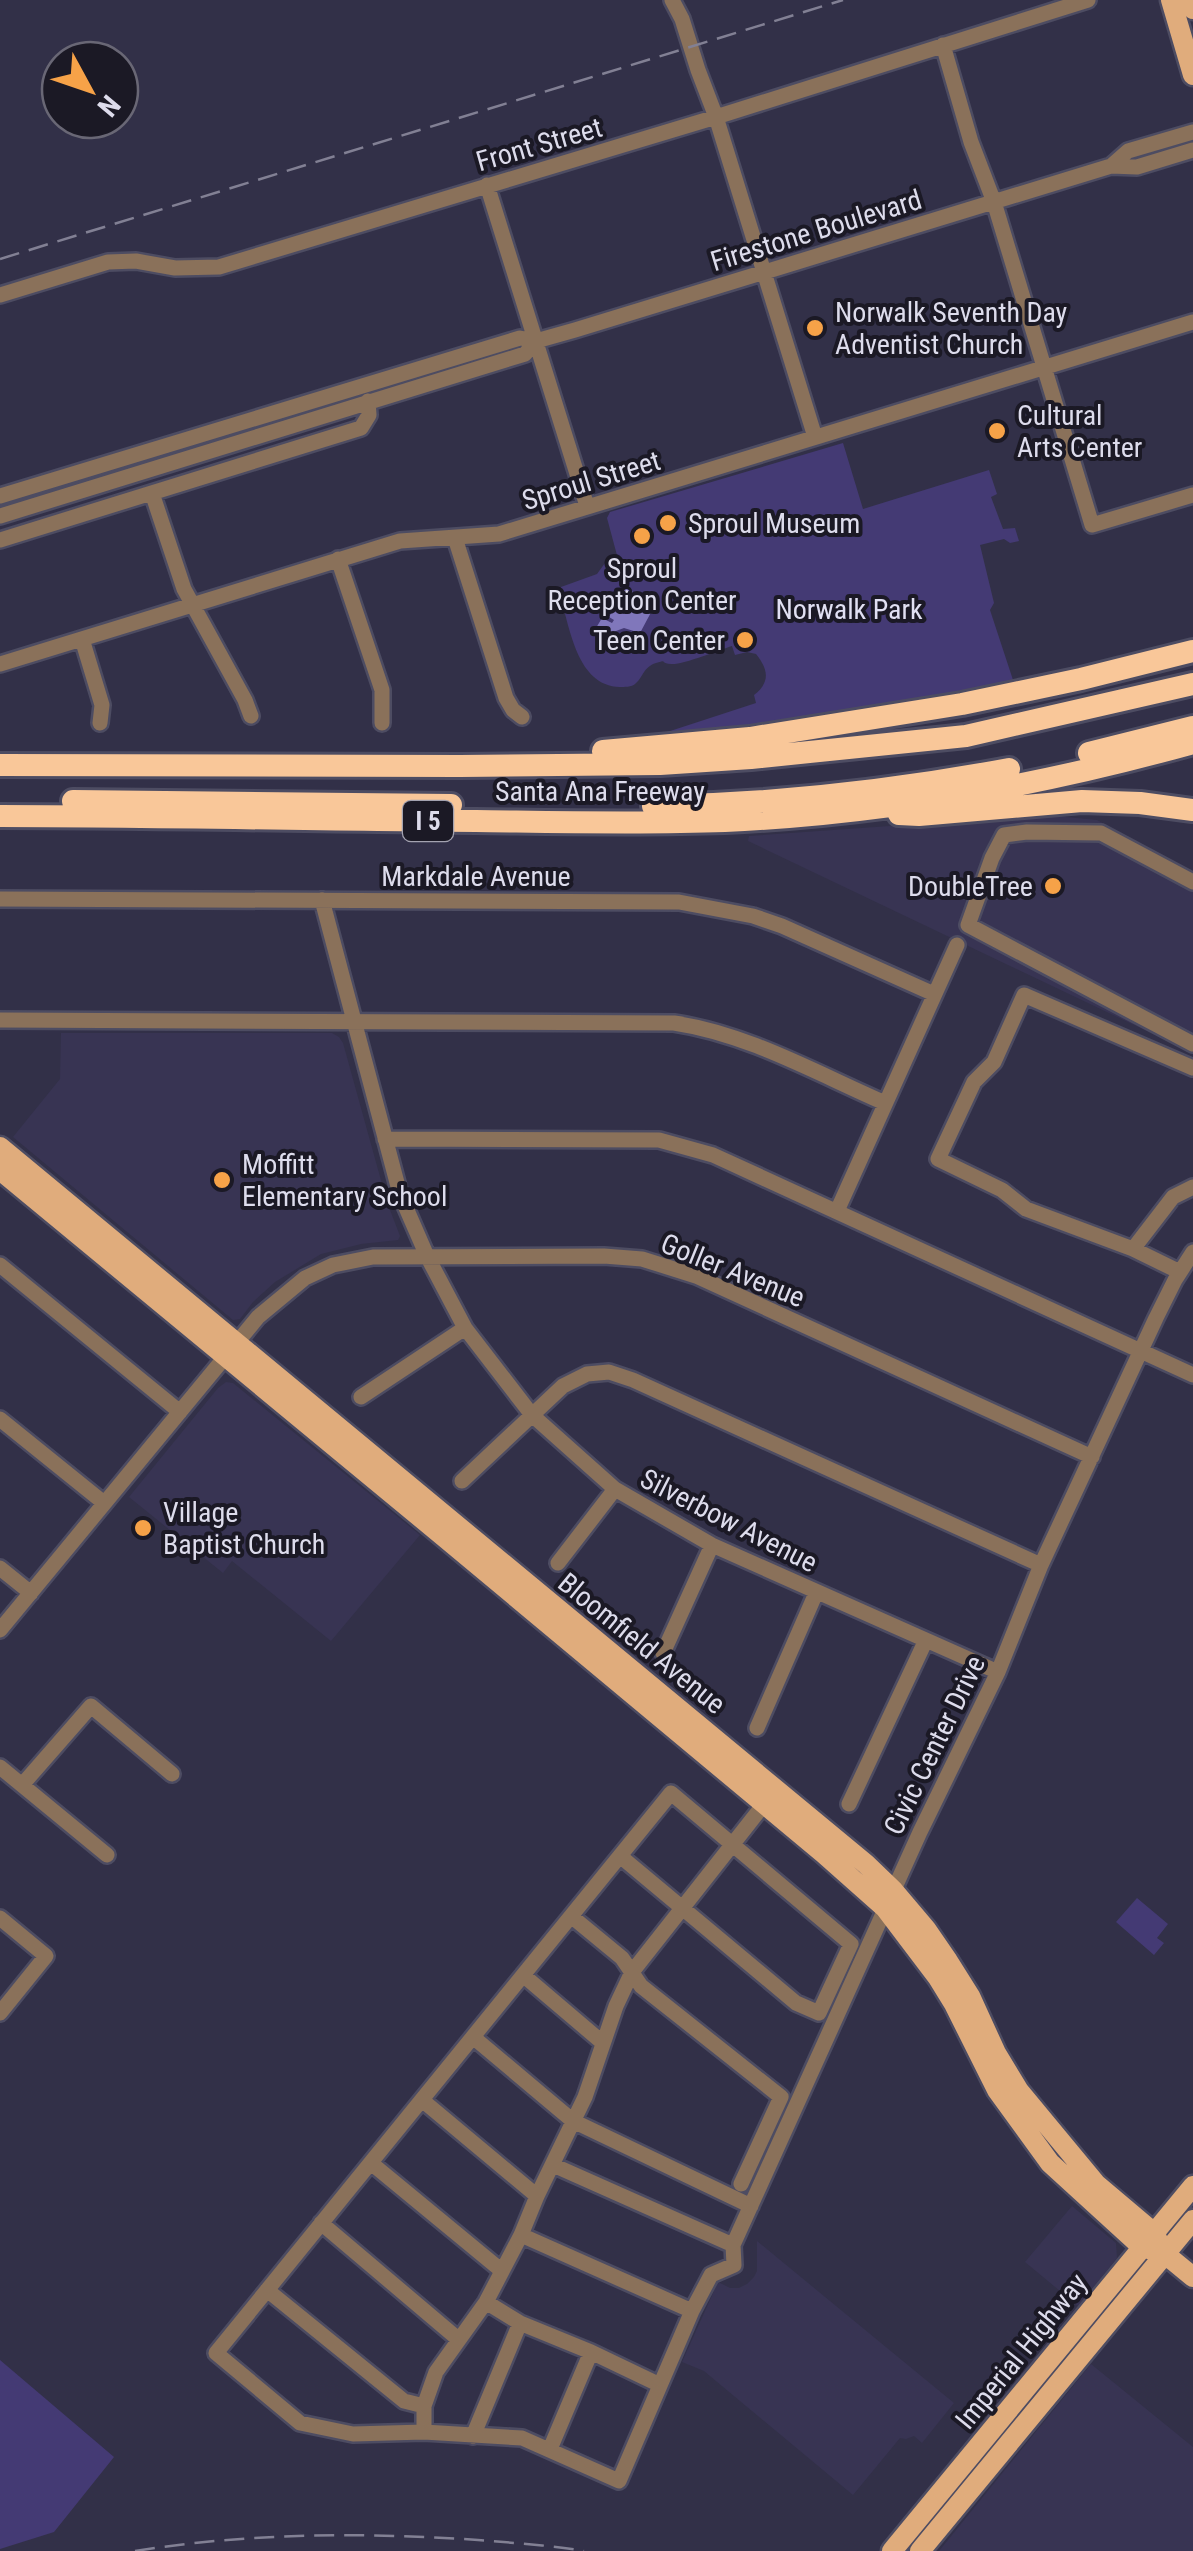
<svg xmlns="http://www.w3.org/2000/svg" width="1193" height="2551" viewBox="0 0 1193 2551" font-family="'Roboto Condensed',sans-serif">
<rect width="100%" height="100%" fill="#323048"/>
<path fill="#383453" d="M 1046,815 L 1097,820 L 1193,873 L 1193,1053 L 748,841 L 749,836 Z
M 61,1033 L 332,1033 L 339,1037 L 343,1043 L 387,1202 L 400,1236 L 398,1240 L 361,1244 L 321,1254 L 275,1282 L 253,1302 L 240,1319 L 233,1320 L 13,1137 L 60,1079 Z
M 226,1382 L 233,1383 L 420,1535 L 331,1641 L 232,1561 L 223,1573 L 129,1497 L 218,1388 Z
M 1072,2206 L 1116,2243 L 1117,2258 L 1078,2306 L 1025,2262 Z
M 757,2241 L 954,2403 L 922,2443 L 914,2436 L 906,2439 L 900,2438 L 853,2495 L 704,2371 L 682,2362 L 718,2282 L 730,2288 L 739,2288 L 747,2284 L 754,2277 L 757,2271 Z
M 1091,2364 L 1193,2447 L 1193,2551 L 939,2551 Z"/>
<path fill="#443a74" d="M 843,443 L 863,509 L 989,470 L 997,494 L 991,497 L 1003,529 L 1015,528 L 1019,541 L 1010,543 L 1004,539 L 980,545 L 994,603 L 990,610 L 1013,680 L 850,713 L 742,728 L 658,735 L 756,703 L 754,695 C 771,682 768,669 756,654 L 747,652 L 735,655 L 732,646 C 719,650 683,665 671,664 C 658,663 669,659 656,663 C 643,667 643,678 635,684 C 632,687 624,687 620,687 C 577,686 570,628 560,595 L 561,587 L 597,574 L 605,563 L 618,559 L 607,518 L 610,512 Z
M 1137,1898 L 1168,1924 L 1157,1938 L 1164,1943 L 1154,1955 L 1116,1922 Z
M 0,2360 L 114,2457 L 54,2532 L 0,2549 Z"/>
<path fill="#8077bb" d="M 625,588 L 656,603 L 640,633 L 624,628 L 608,634 L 596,628 L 602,618 L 612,623 L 614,620 L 609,617 Z"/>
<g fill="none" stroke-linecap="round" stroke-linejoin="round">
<g stroke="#4d4c62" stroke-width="20">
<path id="minor" d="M 672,0 L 682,19 L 698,70 L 716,117 L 815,437
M 943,45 L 971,142 L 994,202 L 1092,525 L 1193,495
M 1111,166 L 1128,151 L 1193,132
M 487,185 L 587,506
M 0,295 L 108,262 L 136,261 L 175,268 L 219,267 L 716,117 L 1088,0
M 152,493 L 184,589 L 245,700 L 251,716
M 0,496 L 520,338 L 536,341 L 575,330 L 1111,166 L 1137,167 L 1193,150
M 0,516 L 525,354 L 536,341
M 455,538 L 506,698 L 513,710 L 522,717
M 0,540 L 361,428 L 369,415 L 368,401
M 338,559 L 382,690 L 382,723
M 82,639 L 102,705 L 100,723
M 0,664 L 400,541 L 499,534 L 1193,322
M 1193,882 L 1101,833 L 1027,832 L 1004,835 L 992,858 L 968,925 L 1193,1044
M 0,899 L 679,902 L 753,916 L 782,926 L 934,994
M 322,900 L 400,1194 L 427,1256 L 465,1328 L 532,1415 L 615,1489 L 712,1545 L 998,1672
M 0,1020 L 674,1023 C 748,1034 816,1073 885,1103
M 1193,1068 L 1024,995 L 994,1062 L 974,1082 L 938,1159 L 1002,1190 L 1026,1209 L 1133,1249 L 1173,1197 L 1193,1187
M 385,1139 L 659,1140 L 713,1155 L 1193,1375
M 837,1211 L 957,945
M 1133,1249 L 1180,1272
M 0,1265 L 180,1412
M 361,1397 L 465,1328
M 0,1419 L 104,1503
M 462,1481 L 563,1386 L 587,1374 L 609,1372 L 633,1380 L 1041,1565
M 558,1563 L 615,1489
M 0,1568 L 31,1593
M 0,1630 L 258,1317 L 305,1278 L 333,1265 L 373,1257 L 604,1256 L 642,1259 L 696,1276 L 1092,1457
M 663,1653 L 712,1545
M 757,1728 L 816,1593
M 0,1767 L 107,1855
M 22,1785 L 91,1706 L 172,1774
M 849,1804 L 925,1642
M 620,1856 L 796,2003 L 819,2013 L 851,1944 L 671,1793 L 216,2353 L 300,2423 L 353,2434 L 424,2432 L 522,2438 L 619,2481 L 692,2311 L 711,2275 L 734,2265 L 733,2245 L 920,1832 L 998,1672 L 1041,1565 L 1156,1318 L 1175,1280 L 1193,1252
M 571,1916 L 622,1958 L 641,1986 L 781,2097 L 741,2184
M 0,1918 L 46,1956 L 0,2013
M 523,1975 L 603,2043
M 473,2037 L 573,2121 L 751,2206
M 422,2100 L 537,2196
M 371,2163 L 502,2271
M 553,2165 L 733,2245
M 321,2223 L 458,2339
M 521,2235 L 692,2311
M 267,2290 L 404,2401 L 424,2406
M 486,2302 L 520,2323 L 591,2352 L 660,2385
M 424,2432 L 424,2406 L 436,2372 L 486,2302 L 521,2235 L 537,2196 L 585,2097 L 616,2006 L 632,1972 L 769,1798
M 473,2436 L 520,2323
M 550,2449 L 591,2352"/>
</g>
<g stroke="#4d4c62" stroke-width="25">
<path id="major" d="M 1171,0 L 1193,75
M 1191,0 L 1193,9
M 0,1147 L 866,1864 L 893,1890 L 926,1929 L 948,1961 L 970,1996 L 996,2053 L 1019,2091 L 1096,2184 L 1154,2233 L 1165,2254
M 0,1170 L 444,1537 L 823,1853 L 885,1908 L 938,1978 L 954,2004 L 997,2090 L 1050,2163 L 1142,2247 L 1165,2254 L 1193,2277
M 892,2551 L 1193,2186
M 920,2551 L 1193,2220"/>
</g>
<g stroke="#4d4c62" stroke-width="28">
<path id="highway" d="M 603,751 L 750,738 L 962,704 L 1081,679 L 1193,651
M 1089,753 L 1193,727
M 0,765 L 460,766 L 660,764 L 751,758 L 966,736 L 1193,684
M 73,801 L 451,805
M 653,806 C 773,804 891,791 1009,769
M 899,814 L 919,815 L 1082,801 L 1140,803 L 1193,810
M 0,816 C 159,816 317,820 476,821 C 558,822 642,824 725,821 C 882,814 1042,785 1193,743"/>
</g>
<use href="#minor" stroke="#8a715a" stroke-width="15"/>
<use href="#major" stroke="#e0ac7c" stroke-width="20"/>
<use href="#highway" stroke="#f9c799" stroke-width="22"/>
<path stroke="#828094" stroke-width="2.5" stroke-dasharray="20 10" stroke-linecap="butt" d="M 0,259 L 843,0
M 135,2551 C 248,2533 363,2532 478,2540 C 513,2543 549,2545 584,2551"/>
</g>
<g fill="#f6a248" stroke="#1b1925" stroke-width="4">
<circle cx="815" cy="328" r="10"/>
<circle cx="997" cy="431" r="10"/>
<circle cx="668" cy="523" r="10"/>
<circle cx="642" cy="536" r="10"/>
<circle cx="745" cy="640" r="10"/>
<circle cx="1053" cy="886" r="10"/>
<circle cx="222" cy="1180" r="10"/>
<circle cx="143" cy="1528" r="10"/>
</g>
<g text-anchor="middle" stroke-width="8" stroke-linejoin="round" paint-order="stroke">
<rect fill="#1b1925" stroke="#a3a2b0" stroke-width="2.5" x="403" y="801" width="50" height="40" rx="8"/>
<g font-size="25" font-weight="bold" fill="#dddcec">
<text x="428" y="830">I 5</text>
</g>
<g font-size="28" fill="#dddcec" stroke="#1b1925">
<text transform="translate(539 144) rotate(-16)" y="10">Front Street</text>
<text transform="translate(816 230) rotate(-17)" y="10">Firestone Boulevard</text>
<text transform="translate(591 480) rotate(-17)" y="10">Sproul Street</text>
<text x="600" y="801">Santa Ana Freeway</text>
<text x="476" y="886">Markdale Avenue</text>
<text transform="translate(733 1270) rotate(22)" y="10">Goller Avenue</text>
<text transform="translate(729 1520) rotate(27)" y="10">Silverbow Avenue</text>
<text transform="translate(642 1643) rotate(39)" y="10">Bloomfield Avenue</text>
<text transform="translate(934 1745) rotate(-64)" y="10">Civic Center Drive</text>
<text transform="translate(1021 2351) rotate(-51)" y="10">Imperial Highway</text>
</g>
<g font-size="28" fill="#dddcec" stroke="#1b1925" text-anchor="start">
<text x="835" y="322">Norwalk Seventh Day<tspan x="835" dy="32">Adventist Church</tspan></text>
<text x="1017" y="425">Cultural<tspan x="1017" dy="32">Arts Center</tspan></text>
<text x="688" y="533">Sproul Museum</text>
<text x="642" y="578" text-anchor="middle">Sproul<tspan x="642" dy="32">Reception Center</tspan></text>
<text x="725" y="650" text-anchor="end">Teen Center</text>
<text x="1033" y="896" text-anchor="end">DoubleTree</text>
<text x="242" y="1174">Moffitt<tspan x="242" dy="32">Elementary School</tspan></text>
<text x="163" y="1522">Village<tspan x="163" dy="32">Baptist Church</tspan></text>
</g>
<g font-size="28" fill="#e1e0f3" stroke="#1b1925">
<text x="849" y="619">Norwalk Park</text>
</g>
</g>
<g transform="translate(90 90) rotate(130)"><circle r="48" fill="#1b1925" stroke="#696775" stroke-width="2.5"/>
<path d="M0-8L18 38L0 25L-18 38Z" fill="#f6a248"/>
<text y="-15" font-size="28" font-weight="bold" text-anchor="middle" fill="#dddcec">N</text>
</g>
</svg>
